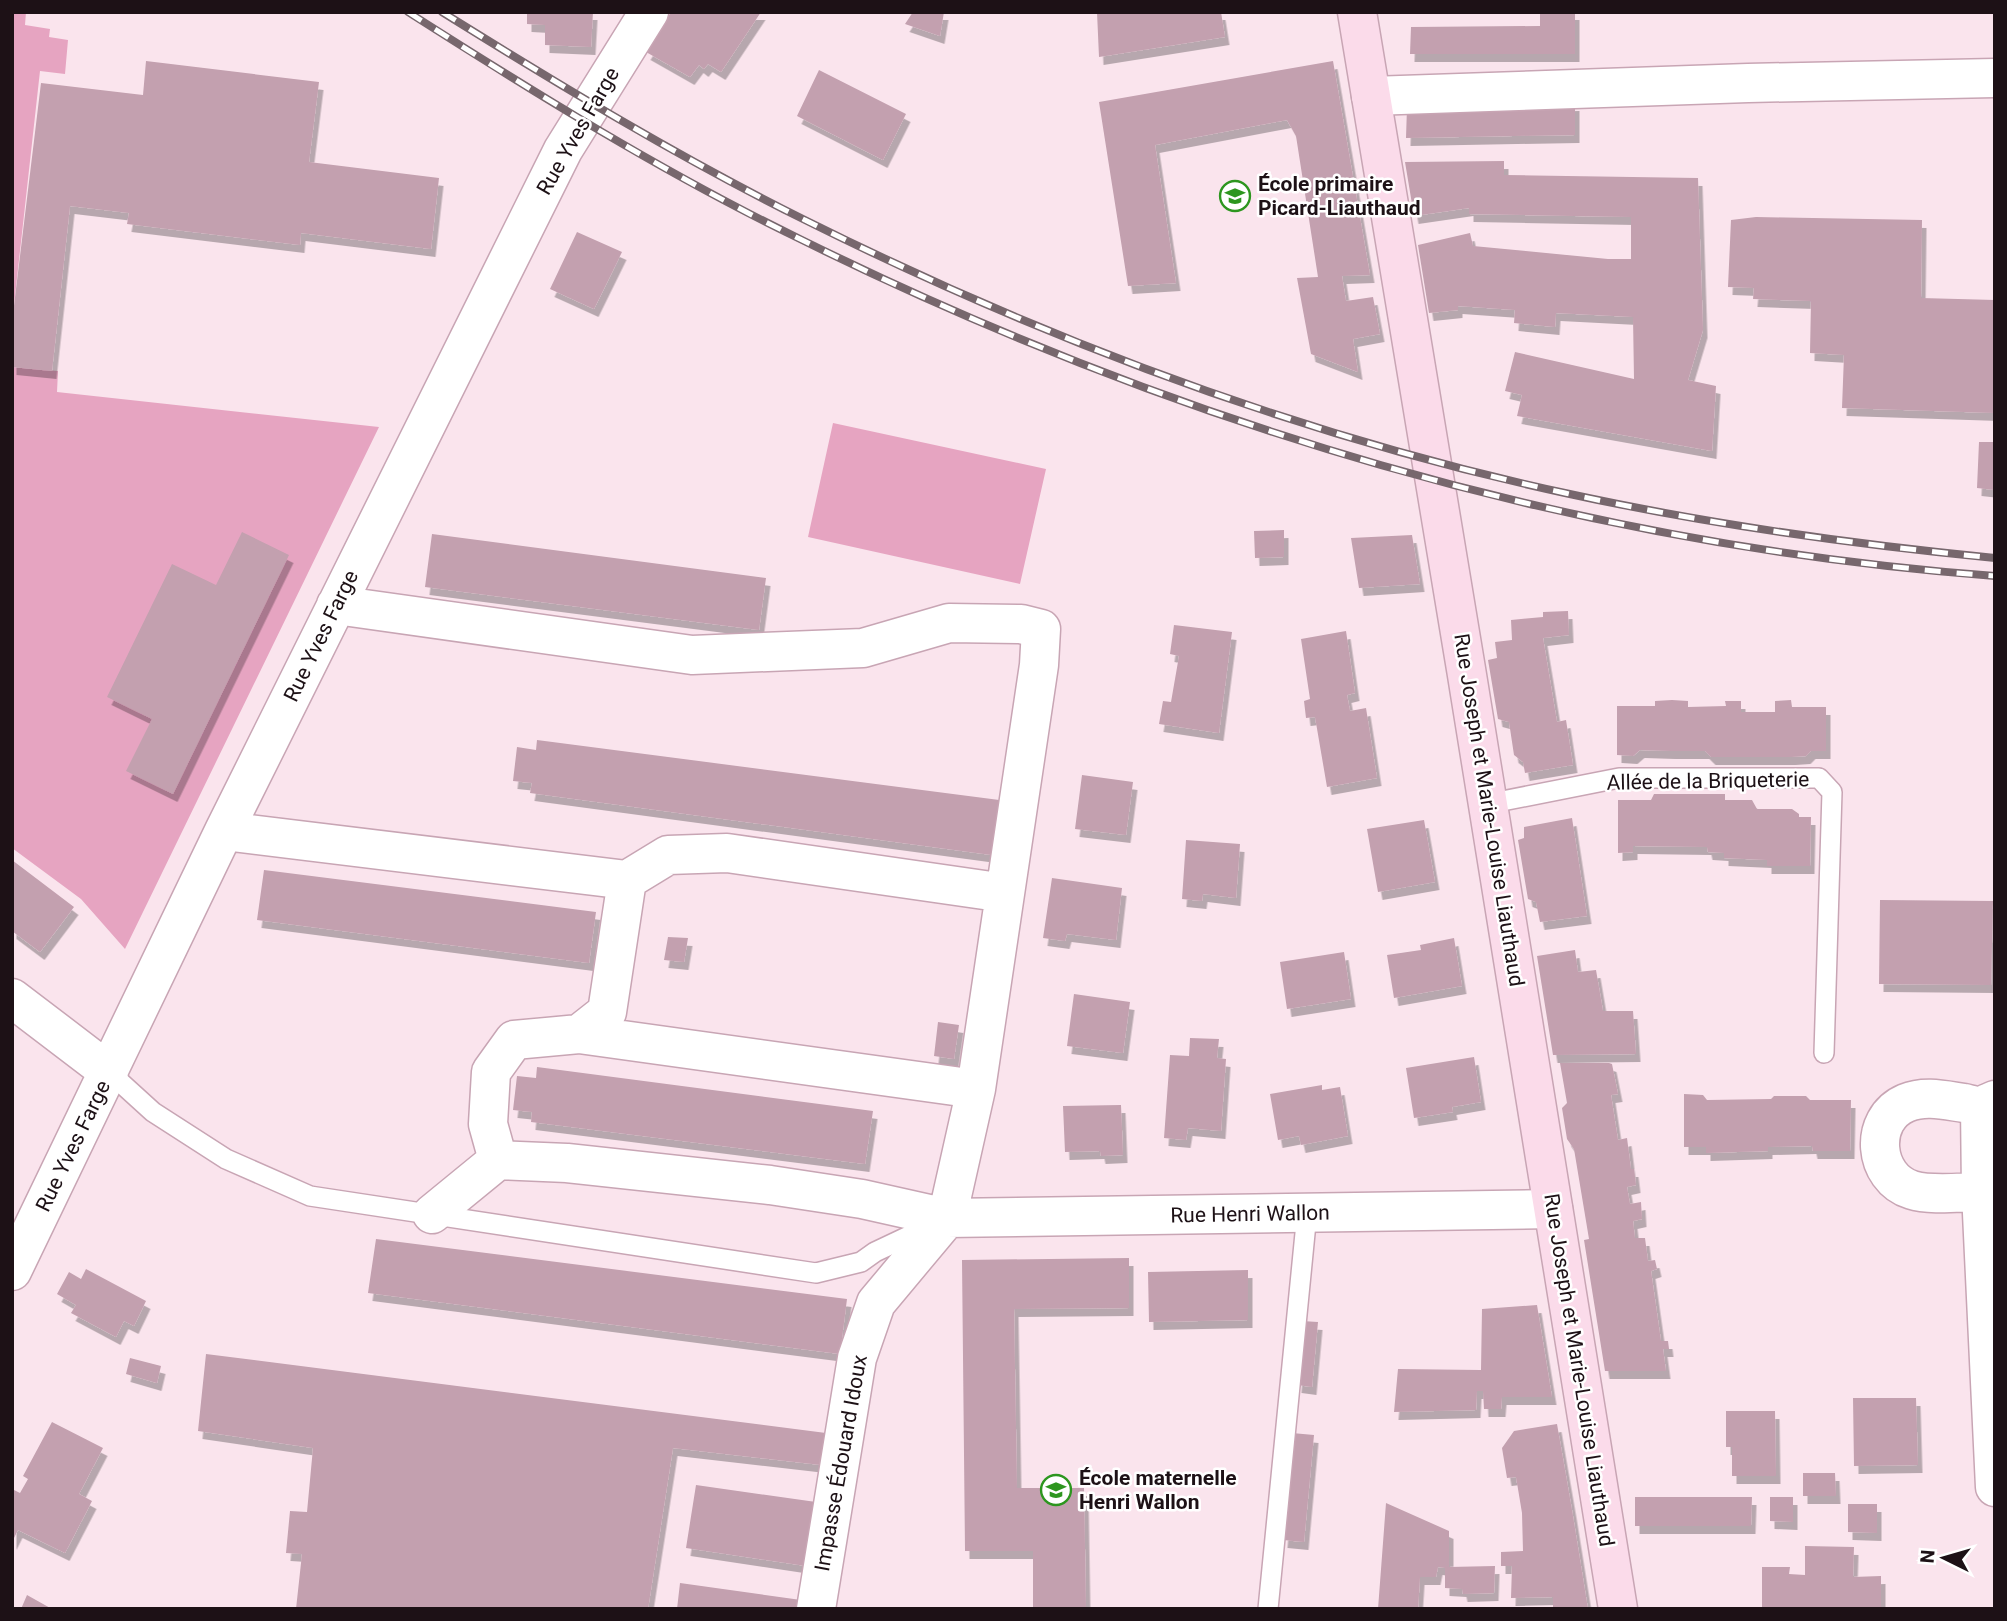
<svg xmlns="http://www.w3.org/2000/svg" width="2007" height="1621" viewBox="0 0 2007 1621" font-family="Roboto,sans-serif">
<defs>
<filter id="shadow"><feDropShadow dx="4.5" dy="8" stdDeviation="0" flood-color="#0004"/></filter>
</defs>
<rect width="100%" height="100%" fill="#fae4ed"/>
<path fill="#e6a4c1" d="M 12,12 L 26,12 L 25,25 L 50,29 L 49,37 L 68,40 L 65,74 L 40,71 L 12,323 Z
M 12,367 L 58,371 L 57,392 L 379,427 L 125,949 L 81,899 L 12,848 Z
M 833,423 L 1046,469 L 1020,584 L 808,537 Z"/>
<path fill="#c3a0af" filter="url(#shadow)" d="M 527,12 L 593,12 L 591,47 L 545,45 L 545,25 L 527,24 Z
M 671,12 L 761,12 L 721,72 L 708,64 L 704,69 L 699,65 L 690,77 L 646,52 Z
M 913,12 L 944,12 L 940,36 L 905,24 Z
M 1097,12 L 1221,12 L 1225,37 L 1099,57 Z
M 1540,12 L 1575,12 L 1575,54 L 1410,54 L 1411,27 L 1540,26 Z
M 146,61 L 319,82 L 309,162 L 439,178 L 431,249 L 301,233 L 300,245 L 127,224 L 129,213 L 70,206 L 52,371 L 12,367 L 12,322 L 41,83 L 143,95 Z
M 1333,61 L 1370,275 L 1342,276 L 1346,301 L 1373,297 L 1380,334 L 1353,339 L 1358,372 L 1311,354 L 1297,278 L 1318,277 L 1296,136 L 1287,120 L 1155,145 L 1176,283 L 1128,286 L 1099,102 Z
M 819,70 L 906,114 L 883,160 L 797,116 Z
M 1575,103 L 1575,135 L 1406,138 L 1407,107 Z
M 1504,161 L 1504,175 L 1698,178 L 1703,330 L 1688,380 L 1716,386 L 1712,451 L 1517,416 L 1522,395 L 1505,391 L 1515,352 L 1634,379 L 1633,317 L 1556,313 L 1555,327 L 1514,323 L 1515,310 L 1458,306 L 1458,310 L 1429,313 L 1418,245 L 1470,233 L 1473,246 L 1608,259 L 1631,259 L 1631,217 L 1469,214 L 1469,208 L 1414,216 L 1405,162 Z
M 1756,217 L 1922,220 L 1921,298 L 1995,300 L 1995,413 L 1842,408 L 1844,355 L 1810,353 L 1811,301 L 1753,299 L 1754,288 L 1728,287 L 1731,220 Z
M 577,232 L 622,252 L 594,309 L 550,289 Z
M 1979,442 L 1995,442 L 1995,490 L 1977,488 Z
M 1284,530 L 1284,557 L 1255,558 L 1254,531 Z
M 242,532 L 289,555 L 173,794 L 126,771 L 152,719 L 107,697 L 172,564 L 216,585 Z
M 432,534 L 766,578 L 759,630 L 425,587 Z
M 1412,535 L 1420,584 L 1359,588 L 1351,538 Z
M 1568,611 L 1569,635 L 1543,638 L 1557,722 L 1566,720 L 1573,765 L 1525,773 L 1523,762 L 1514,755 L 1509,722 L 1498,719 L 1488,660 L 1497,658 L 1495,642 L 1512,640 L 1511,620 L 1543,617 L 1543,612 Z
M 1174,625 L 1232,632 L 1219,733 L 1159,724 L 1163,701 L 1171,702 L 1179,656 L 1170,654 Z
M 1346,631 L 1355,693 L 1347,695 L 1350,711 L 1366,708 L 1377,778 L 1327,787 L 1315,717 L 1306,718 L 1304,701 L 1310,699 L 1301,639 Z
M 1672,700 L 1688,701 L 1688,707 L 1726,706 L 1725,701 L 1741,701 L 1741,712 L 1775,712 L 1775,701 L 1791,700 L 1792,707 L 1826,707 L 1826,751 L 1811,751 L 1806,756 L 1791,757 L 1711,757 L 1705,751 L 1671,751 L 1640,750 L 1633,756 L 1617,755 L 1617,706 L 1655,706 L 1655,701 Z
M 537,740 L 1007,801 L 999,856 L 530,793 L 532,783 L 513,781 L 517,747 L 536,750 Z
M 1082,775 L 1133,782 L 1126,835 L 1075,829 Z
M 1654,794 L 1725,794 L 1725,800 L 1752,800 L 1757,809 L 1792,809 L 1799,814 L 1799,817 L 1811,817 L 1810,866 L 1767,866 L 1767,860 L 1724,858 L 1724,853 L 1708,852 L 1707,847 L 1633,846 L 1633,852 L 1618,853 L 1618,800 L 1651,800 Z
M 1572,818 L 1587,916 L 1540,922 L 1536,902 L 1528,899 L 1518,840 L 1524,838 L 1524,827 Z
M 1424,820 L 1435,882 L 1378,892 L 1367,829 Z
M 1186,840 L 1240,844 L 1236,898 L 1203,894 L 1202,901 L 1182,899 Z
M 12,860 L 74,907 L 40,952 L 12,931 Z
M 264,870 L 596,912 L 589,963 L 257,920 Z
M 1052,878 L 1122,888 L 1116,940 L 1067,934 L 1065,941 L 1043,938 Z
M 1880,900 L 1993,901 L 1991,985 L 1879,984 Z
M 668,937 L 688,938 L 684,962 L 664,960 Z
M 1454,938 L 1462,986 L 1394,998 L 1387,955 L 1421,950 L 1420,945 Z
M 1575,950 L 1578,972 L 1596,970 L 1603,1011 L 1633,1011 L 1636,1054 L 1553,1055 L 1537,956 Z
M 1344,952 L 1351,999 L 1287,1009 L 1280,962 Z
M 1074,994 L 1130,1002 L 1123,1053 L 1067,1046 Z
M 938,1022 L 959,1025 L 954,1059 L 934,1056 Z
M 1190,1038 L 1219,1039 L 1217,1058 L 1226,1059 L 1221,1131 L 1188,1128 L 1186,1140 L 1164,1138 L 1170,1055 L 1189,1056 Z
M 1474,1057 L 1481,1102 L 1452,1107 L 1453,1112 L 1414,1118 L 1406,1068 Z
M 1560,1063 L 1609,1063 L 1612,1064 L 1618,1094 L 1611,1095 L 1618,1140 L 1627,1138 L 1631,1169 L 1634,1169 L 1636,1185 L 1627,1187 L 1630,1204 L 1641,1202 L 1642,1219 L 1633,1221 L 1635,1238 L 1645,1238 L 1648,1261 L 1655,1260 L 1657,1269 L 1651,1271 L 1661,1341 L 1668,1341 L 1669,1349 L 1663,1349 L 1666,1371 L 1605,1371 L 1584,1240 L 1589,1239 L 1574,1149 L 1567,1139 L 1562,1108 L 1567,1103 Z
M 537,1067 L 873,1111 L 865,1164 L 531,1122 L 532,1112 L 513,1110 L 517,1076 L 536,1078 Z
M 1322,1085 L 1322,1090 L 1340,1087 L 1348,1136 L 1301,1145 L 1299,1136 L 1278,1140 L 1270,1094 Z
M 1684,1094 L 1703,1095 L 1707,1100 L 1771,1099 L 1774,1096 L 1806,1096 L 1810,1100 L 1851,1100 L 1850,1151 L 1813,1151 L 1812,1146 L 1768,1147 L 1768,1151 L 1706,1153 L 1706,1147 L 1684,1147 Z
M 1121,1105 L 1123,1155 L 1101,1156 L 1100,1151 L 1065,1152 L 1063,1106 Z
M 376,1239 L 847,1299 L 840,1354 L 368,1293 Z
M 1129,1258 L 1129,1308 L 1014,1309 L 1017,1488 L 1084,1488 L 1086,1609 L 1033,1609 L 1033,1551 L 965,1551 L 962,1260 Z
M 86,1269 L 146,1301 L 134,1326 L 124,1321 L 116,1337 L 71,1313 L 76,1305 L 57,1294 L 69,1272 L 81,1279 Z
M 1248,1270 L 1248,1320 L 1149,1322 L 1148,1272 Z
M 1537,1305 L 1552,1397 L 1502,1397 L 1501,1409 L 1484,1409 L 1483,1391 L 1477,1391 L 1476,1410 L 1394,1412 L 1398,1369 L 1481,1370 L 1482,1309 Z
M 1302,1321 L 1318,1322 L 1312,1387 L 1297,1385 Z
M 206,1354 L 826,1433 L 821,1465 L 673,1448 L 648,1609 L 296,1609 L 302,1554 L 286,1553 L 290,1511 L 307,1512 L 313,1448 L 198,1431 Z
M 130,1358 L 161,1366 L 157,1383 L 126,1374 Z
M 1853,1398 L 1916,1398 L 1918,1465 L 1854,1466 Z
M 1726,1411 L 1775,1411 L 1776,1476 L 1732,1476 L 1732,1447 L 1726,1447 Z
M 52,1422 L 103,1448 L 79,1494 L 92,1501 L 65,1553 L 18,1530 L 12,1542 L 12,1489 L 20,1493 L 28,1479 L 23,1476 Z
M 1557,1424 L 1572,1510 L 1588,1609 L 1553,1609 L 1553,1597 L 1511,1598 L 1512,1566 L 1501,1566 L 1501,1552 L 1523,1551 L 1522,1513 L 1516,1477 L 1507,1478 L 1502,1448 L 1514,1431 Z
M 1292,1433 L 1314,1435 L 1304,1542 L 1283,1540 Z
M 1803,1473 L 1835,1473 L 1836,1496 L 1803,1496 Z
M 696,1485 L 816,1502 L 806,1566 L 686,1548 Z
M 1635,1497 L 1752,1497 L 1751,1526 L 1635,1526 Z
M 1770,1497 L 1793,1497 L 1793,1522 L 1770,1521 Z
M 1386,1503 L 1449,1531 L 1449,1567 L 1495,1566 L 1494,1593 L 1463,1594 L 1462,1589 L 1445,1588 L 1445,1568 L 1438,1567 L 1436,1577 L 1420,1577 L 1418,1609 L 1378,1609 Z
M 1848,1504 L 1877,1504 L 1877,1533 L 1848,1532 Z
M 1805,1546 L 1854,1547 L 1853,1577 L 1881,1576 L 1881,1609 L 1762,1609 L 1762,1567 L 1790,1567 L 1789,1574 L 1805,1575 Z
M 680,1583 L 801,1600 L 800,1609 L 677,1609 Z
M 27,1595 L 52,1609 L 21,1609 Z"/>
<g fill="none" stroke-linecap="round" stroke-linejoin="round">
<g stroke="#c8a5b4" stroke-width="22">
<path id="lane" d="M 1487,804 L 1619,778 L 1819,778 L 1832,792 L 1824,1053
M 109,1072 L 153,1112 L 226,1159 L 310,1196 L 816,1273 L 861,1262 L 875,1252 L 930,1226
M 1268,1609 L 1307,1213"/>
</g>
<g stroke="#c8a5b4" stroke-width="41">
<path id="street" d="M 1371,96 L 1748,83 L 1995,78
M 336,605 L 692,655 L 863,648 L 949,623 L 1021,624 L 1041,629 L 1039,665 L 976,1089 L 947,1218 L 862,1199 L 770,1185 L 567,1163 L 498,1160 L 432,1214
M 224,831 L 627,880 L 668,855 L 727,853 L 1005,893
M 12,998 L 109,1072
M 579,1034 L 976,1089
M 1980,1106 L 1981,1192 L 1995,1487
M 498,1160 L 488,1124 L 491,1072 L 514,1040 L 579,1034 L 607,1012 L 627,880
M 1981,1192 C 1961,1192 1931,1196 1912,1190 C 1873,1178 1868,1119 1906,1103 C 1925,1095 1944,1100 1964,1103 C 1969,1104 1975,1106 1980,1106 C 1984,1105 1990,1102 1995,1100
M 12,1271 L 224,831 L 563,150 L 649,12
M 816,1609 L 857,1358 L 876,1303 L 947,1218 L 1553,1209"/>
</g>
<g stroke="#c8a5b4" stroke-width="41">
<path id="secondary" d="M 1357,12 C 1447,544 1532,1076 1618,1609"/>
</g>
<use href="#lane" stroke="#fff" stroke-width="19"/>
<use href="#street" stroke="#fff" stroke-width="38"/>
<use href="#secondary" stroke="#fbdbea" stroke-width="38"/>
<g stroke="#77676d" stroke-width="8">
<path id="rail" d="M 408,12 C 535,93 664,173 800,239 C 1175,424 1577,545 1995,576
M 442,12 C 561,86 680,158 805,220 C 1046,340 1302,436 1565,493 C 1707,524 1850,544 1995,558"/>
</g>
<use href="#rail" stroke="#fff" stroke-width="5" stroke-dasharray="16" stroke-linecap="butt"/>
</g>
<defs>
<g id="school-ring" transform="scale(1.575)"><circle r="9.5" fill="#fff" stroke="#2d961f" stroke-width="1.5"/><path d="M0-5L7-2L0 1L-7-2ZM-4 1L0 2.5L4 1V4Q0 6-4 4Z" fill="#2d961f"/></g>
</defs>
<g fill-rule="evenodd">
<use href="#school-ring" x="1235" y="196"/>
<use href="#school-ring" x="1056" y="1490"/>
</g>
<g text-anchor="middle" stroke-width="5" stroke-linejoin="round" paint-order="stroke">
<g font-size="21" fill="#1d1116" stroke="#fff">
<text transform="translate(578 131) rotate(-60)" y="7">Rue Yves Farge</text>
<text transform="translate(321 636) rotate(-64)" y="7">Rue Yves Farge</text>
<text transform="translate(1708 781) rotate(-1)" y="7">Allée de la Briqueterie</text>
<text transform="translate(1489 810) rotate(81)" y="7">Rue Joseph et Marie-Louise Liauthaud</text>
<text transform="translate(73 1146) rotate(-64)" y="7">Rue Yves Farge</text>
<text transform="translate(1250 1214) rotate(-1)" y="7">Rue Henri Wallon</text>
<text transform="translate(1579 1370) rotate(81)" y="7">Rue Joseph et Marie-Louise Liauthaud</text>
<text transform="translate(841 1463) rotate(-80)" y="7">Impasse Édouard Idoux</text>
</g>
<g font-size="21" font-weight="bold" fill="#1d1116" stroke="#fff" text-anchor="start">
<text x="1258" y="191">École primaire<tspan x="1258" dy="24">Picard-Liauthaud</tspan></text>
<text x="1079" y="1485">École maternelle<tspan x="1079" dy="24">Henri Wallon</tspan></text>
</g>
</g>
<rect width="2007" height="1621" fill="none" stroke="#1d1116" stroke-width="28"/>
<g transform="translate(1944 1558) rotate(275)" stroke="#ffffff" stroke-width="5" paint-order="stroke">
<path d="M0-5L12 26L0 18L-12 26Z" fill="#1d1116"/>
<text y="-10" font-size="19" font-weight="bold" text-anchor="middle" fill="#1d1116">N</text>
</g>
</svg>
